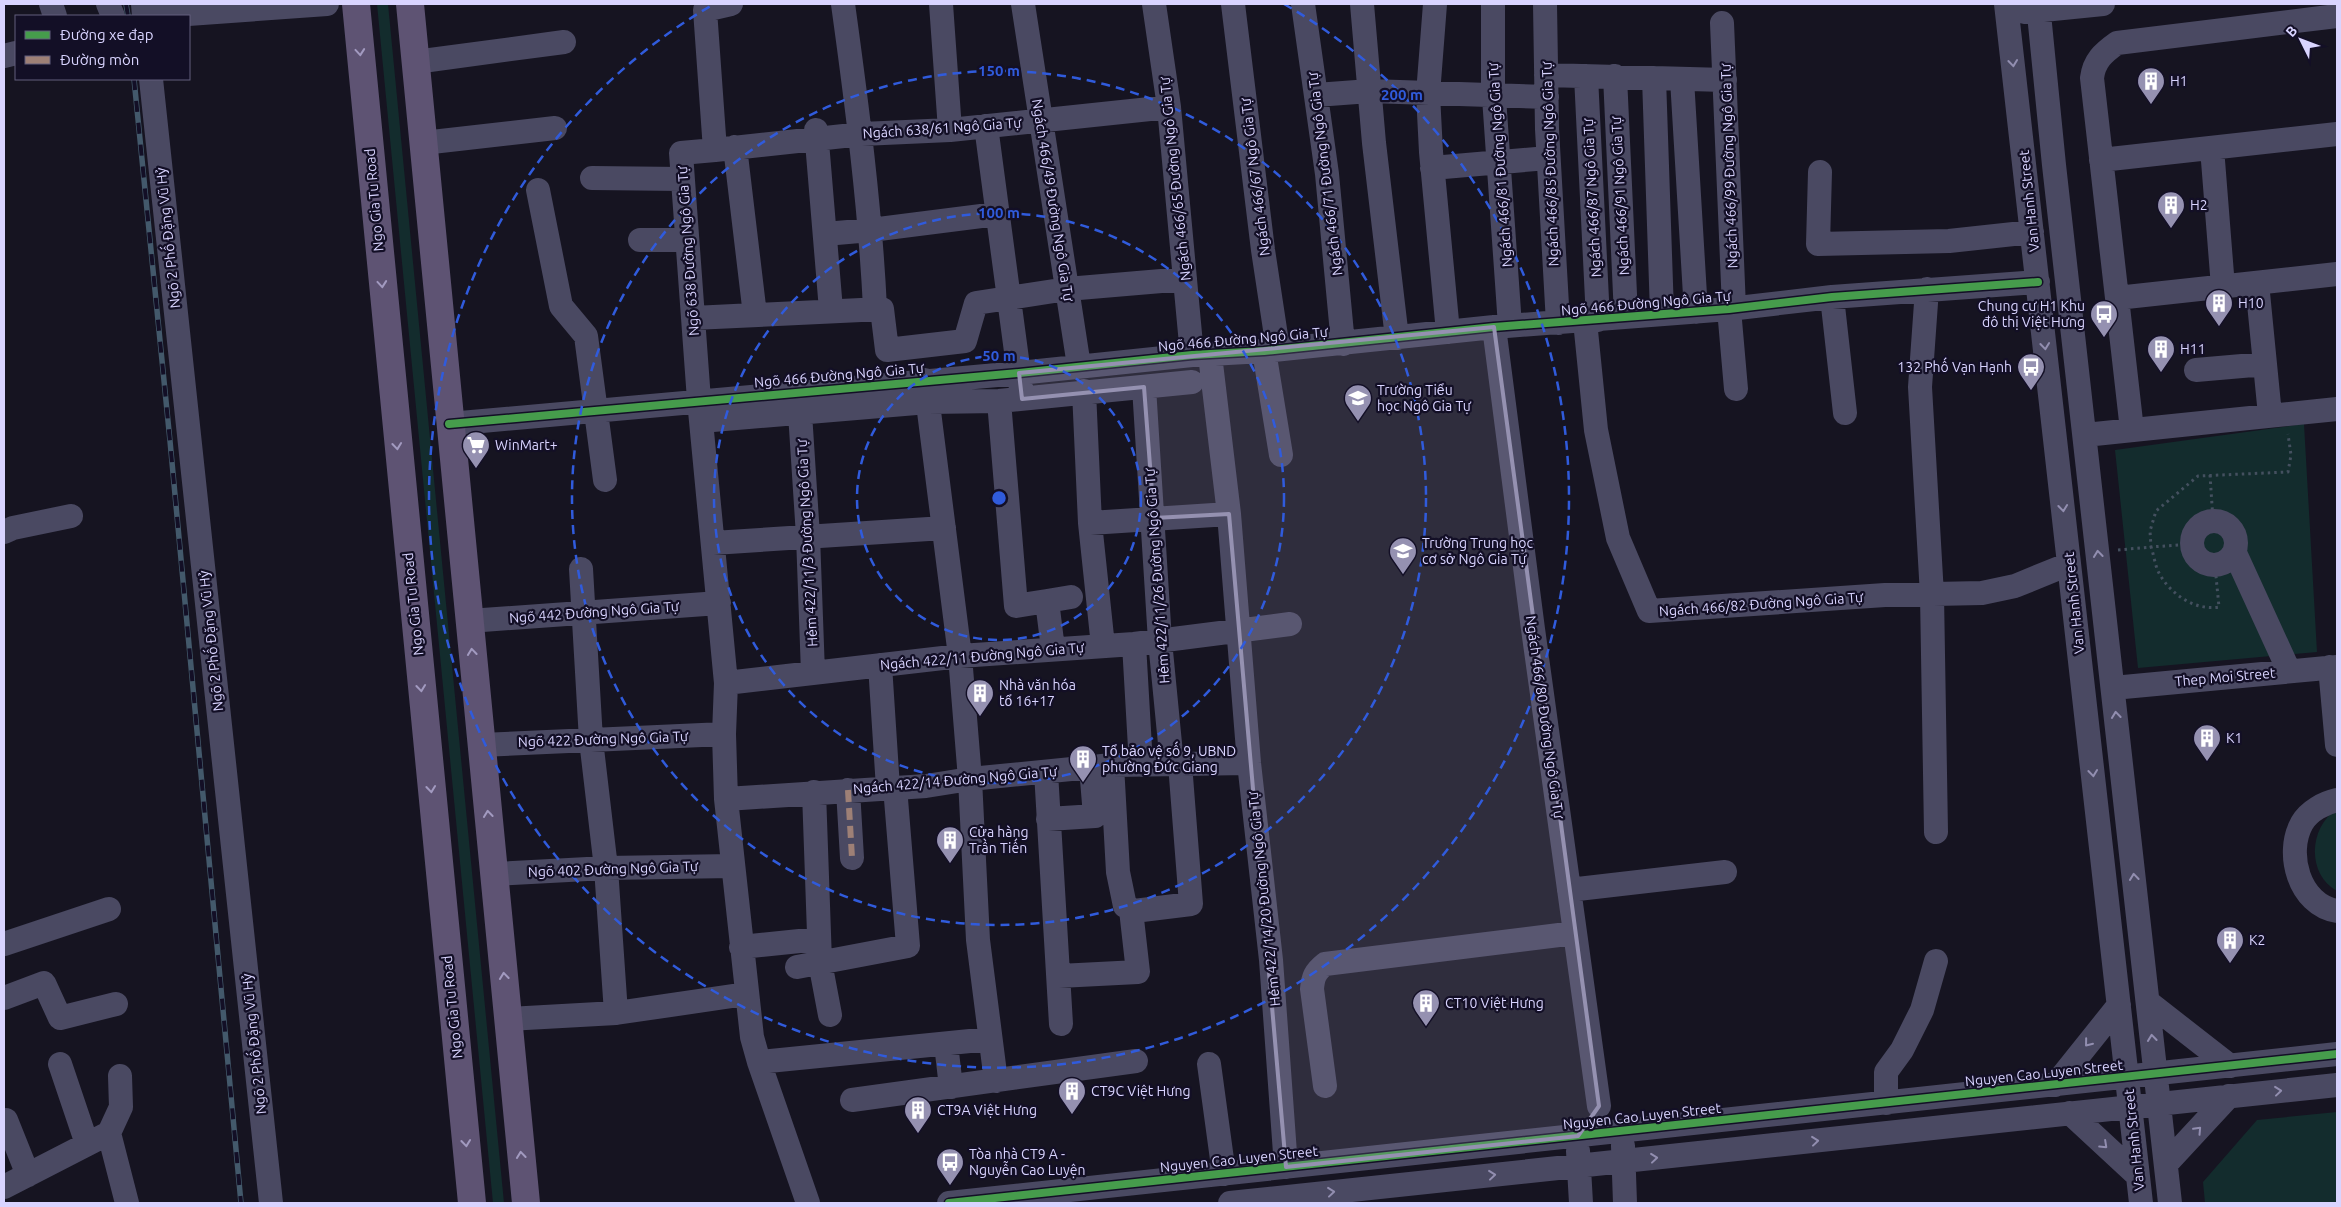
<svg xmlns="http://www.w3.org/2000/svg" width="2341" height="1207" viewBox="0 0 2341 1207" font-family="Ubuntu,sans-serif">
<rect width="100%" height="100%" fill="#161421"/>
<path fill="#132c2d" d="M 377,4 L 388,4 L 504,1203 L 493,1203 Z
M 2304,424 L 2317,652 L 2138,668 L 2115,450 Z
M 2337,809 L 2337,891 C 2306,874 2309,827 2337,809 Z
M 2337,1112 L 2337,1203 L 2205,1203 L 2203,1182 L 2257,1120 Z"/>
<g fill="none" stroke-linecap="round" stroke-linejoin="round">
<path stroke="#44505f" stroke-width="3" stroke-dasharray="2.5 4" stroke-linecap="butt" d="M 2210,475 L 2213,520
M 2191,544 L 2151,547 L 2150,531 L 2156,511 L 2198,476 L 2288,472 L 2291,455 L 2288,434
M 2118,550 L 2151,547 C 2154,555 2155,566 2159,573 C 2170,594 2195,611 2219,607 L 2215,566"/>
<path stroke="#4a4962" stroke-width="24" d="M 51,4 L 55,16
M 108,4 L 113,16
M 143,4 L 144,16
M 731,4 L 705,10 L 715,150 L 681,153 L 699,400 L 726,683 L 724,734 L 726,799 L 926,786 L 970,779 L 1112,765 L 1249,763
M 843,4 C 857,105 870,206 875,308
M 941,4 L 950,130
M 1023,4 L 1079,366
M 1154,4 L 1169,107 L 1192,355
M 1233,4 L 1263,250 L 1278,349
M 1303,4 L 1327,174 L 1343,344
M 1362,4 L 1374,143 L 1397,338
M 1435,4 L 1428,94 L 1431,152 L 1448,332
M 1493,4 L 1493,83 L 1510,326
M 1545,4 L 1547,129 L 1558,323
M 2006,4 L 2141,1203
M 2038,4 L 2054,165 L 2170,1203
M 2024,12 L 2103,4
M 160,16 L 327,4
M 1722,23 L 1734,308
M 4,56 L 16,53
M 415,62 L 564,42
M 1546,75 L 1725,80
M 1586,76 L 1598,320
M 1615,76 L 1626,316
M 1654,78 L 1662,313
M 151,79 L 271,1203
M 1682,79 L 1696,312
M 1316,95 L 1370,91 L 1547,97
M 986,126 L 1021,389
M 816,130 L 831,310
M 423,143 L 555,128
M 735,147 L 755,315
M 2212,148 L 2223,287
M 715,150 L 862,134 L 950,130 L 1169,107
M 2101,160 L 2337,134
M 1432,168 L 1548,158
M 1820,172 L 1818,244 L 1949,241 L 2032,232
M 592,178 L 682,179
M 538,190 L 561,306 L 586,336 L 605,480
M 825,234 L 871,230 L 997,214
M 640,240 L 687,240
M 2257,283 L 2270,415
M 1927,289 L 1920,387 L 1932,595 L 1936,832
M 1832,297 L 1845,413
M 2117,298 L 2337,274
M 1729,309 L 1736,389
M 693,318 L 882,309 L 887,350 L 965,341 L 976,303 L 1067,289 L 1185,279
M 1585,321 L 1596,430 L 1618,538 L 1649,611 L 1885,595 L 1982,593 L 2015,586 L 2069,564
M 1494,327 L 1533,629 L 1599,1106
M 1264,351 L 1281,455
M 1210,355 L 1229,514 L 1249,763 L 1271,960 L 1286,1167
M 2196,370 L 2265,364
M 925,380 L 960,656 L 970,779 L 978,940 L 996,1081
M 1144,387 L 1160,641 L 1172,764
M 1084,391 L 1090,523 L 1103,646
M 999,401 L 1016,606 L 1047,601 L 1053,649
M 800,413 L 808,536 L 813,673
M 701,421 L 928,402 L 999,401 L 1192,382
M 449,424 L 1019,373 L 1192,355 L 1264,351 L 1494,327 L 1729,309 L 1832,297 L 2038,282
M 2132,430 L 2092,78 C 2094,61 2103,53 2117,43 L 2337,16
M 2085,435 L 2337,409
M2192 543a22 22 0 1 1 44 0a22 22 0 1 1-44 0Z
M 1090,523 L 1229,514
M 4,532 L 13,528 L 71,516
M 713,543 L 944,528
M 2235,553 L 2289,671
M 581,569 L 591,740 L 606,868 L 616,1013
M 1047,601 L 1071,597
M 469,621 L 719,603
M 1134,644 L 1141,765
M 880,665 L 888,788
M 2330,667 L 2337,745
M 726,683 L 960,656 L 1134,644 L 1290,624
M 2113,688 L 2337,667
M 481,745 L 724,734
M 1112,765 L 1118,872 L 1125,906 L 1134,911 L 1191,904 L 1180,764
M 1046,772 L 1061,1024
M 848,790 L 852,858
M 814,792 L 820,962 L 830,1015
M 726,799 L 752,1037 L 759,1062 L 808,1203
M 2337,800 C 2324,803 2309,811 2302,823 C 2285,853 2299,905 2337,911
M 1048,819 L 1095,816 L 1091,767
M 494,874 L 606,868 L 733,866
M 1569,890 L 1725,872
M 4,944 L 109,909
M 741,947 L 819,939
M 797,967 L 908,946 L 895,787
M 1059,976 L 1138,972 L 1131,910
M 4,998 L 44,983 L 60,1018 L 116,1004
M 2148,1002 L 2230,1066
M 508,1019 L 616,1013 L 746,994
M 946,1044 L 951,1087
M 759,1062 L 990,1039
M 60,1064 L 87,1144
M 1209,1064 L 1224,1174
M 2055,1085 L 2119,1005
M 1325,1086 L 1312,989 C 1313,977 1315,972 1325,964 L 1575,933
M 852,1100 L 1136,1061
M 1886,1103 L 1886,1072 L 1902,1050 L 1922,1010 L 1936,961
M 2070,1113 L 2138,1176
M 6,1120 L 28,1175
M 109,1133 L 127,1203
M 1623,1146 L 1625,1203
M 1578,1151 L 1581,1203
M 2166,1164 L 2229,1096
M 4,1187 L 109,1133 L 121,1107 L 120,1076
M 949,1203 L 2337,1054
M 1230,1203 L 2337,1085"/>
<path stroke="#5e5373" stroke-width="28" d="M 356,4 L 472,1203
M 410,4 L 526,1203"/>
<g stroke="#43596b" stroke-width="5.5">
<path id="rail" d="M 126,4 L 128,16
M 134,79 L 170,441 L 241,1203"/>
</g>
<use href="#rail" stroke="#130f26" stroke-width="4" stroke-dasharray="11" stroke-linecap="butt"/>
<path stroke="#9e8076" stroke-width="6" stroke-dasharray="12 6" stroke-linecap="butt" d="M 848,790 L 852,858"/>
<g stroke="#130f26" stroke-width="11">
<path id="cycleway" d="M 449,424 L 1019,373 L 1192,355 L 1264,351 L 1494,327 L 1729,309 L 1832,297 L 2038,282
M 949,1203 L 2337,1054"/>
</g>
<use href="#cycleway" stroke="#469c4c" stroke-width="8"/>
</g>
<defs><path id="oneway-chevron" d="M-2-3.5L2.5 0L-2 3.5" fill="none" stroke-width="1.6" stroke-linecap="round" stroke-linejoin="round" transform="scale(1.25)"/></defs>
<g stroke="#a29ac0">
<use href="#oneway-chevron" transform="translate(360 52) rotate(85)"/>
<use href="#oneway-chevron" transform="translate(382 284) rotate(85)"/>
<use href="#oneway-chevron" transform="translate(397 446) rotate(84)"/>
<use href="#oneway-chevron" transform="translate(472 652) rotate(-96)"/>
<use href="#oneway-chevron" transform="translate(421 688) rotate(84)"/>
<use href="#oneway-chevron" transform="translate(431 789) rotate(84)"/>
<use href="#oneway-chevron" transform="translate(488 814) rotate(-96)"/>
<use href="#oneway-chevron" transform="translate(504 976) rotate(-96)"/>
<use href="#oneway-chevron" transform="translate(466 1143) rotate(84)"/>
<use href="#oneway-chevron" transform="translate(521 1155) rotate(-96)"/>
</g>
<g stroke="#928eb0">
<use href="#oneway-chevron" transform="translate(2013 63) rotate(84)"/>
<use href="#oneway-chevron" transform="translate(2045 346) rotate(84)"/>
<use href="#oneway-chevron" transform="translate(2063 508) rotate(84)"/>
<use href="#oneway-chevron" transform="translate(2098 554) rotate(-96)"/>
<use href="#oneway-chevron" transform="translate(2116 715) rotate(-96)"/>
<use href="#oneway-chevron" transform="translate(2093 773) rotate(84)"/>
<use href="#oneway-chevron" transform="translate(2134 877) rotate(-96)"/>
<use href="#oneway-chevron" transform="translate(2152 1038) rotate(-96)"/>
<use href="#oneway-chevron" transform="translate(2088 1043) rotate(129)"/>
<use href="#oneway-chevron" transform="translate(2278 1091) rotate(-6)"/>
<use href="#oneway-chevron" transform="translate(2198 1130) rotate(-47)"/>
<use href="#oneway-chevron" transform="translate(1815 1141) rotate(-6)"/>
<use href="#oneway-chevron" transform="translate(2104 1145) rotate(43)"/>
<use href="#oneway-chevron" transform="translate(1654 1158) rotate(-6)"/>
<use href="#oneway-chevron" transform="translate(1492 1175) rotate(-6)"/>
<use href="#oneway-chevron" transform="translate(1331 1192) rotate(-6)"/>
</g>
<path fill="#9591b1" fill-opacity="0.2" stroke="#9591b1" stroke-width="4" stroke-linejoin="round" d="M 1494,327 L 1599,1106 L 1578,1136 L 1286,1167 L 1229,514 L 1154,518 L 1144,387 L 1022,399 L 1019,373 Z"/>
<g fill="none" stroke="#305bdc" stroke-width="2.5" stroke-dasharray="9 6">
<circle cx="999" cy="498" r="142"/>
<circle cx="999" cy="498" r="285"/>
<circle cx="999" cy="498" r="427"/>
<path d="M1284 4A570 570 0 1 1 714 4"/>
</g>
<defs>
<g id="building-pin" transform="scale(1.4375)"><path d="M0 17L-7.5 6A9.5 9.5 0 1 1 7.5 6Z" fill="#9591b1" stroke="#130f26"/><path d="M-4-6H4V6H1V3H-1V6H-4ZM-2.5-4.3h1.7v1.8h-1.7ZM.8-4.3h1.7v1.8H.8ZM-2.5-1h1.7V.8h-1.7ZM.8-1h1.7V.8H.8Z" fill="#fff"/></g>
<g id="bus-pin" transform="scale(1.4375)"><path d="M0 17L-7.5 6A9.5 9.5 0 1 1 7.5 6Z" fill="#9591b1" stroke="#130f26"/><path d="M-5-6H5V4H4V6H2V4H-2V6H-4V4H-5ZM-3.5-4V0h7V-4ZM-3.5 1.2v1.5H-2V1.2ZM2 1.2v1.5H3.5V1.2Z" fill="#fff"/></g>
<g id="school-pin" transform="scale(1.4375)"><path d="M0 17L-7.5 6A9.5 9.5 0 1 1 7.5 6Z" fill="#9591b1" stroke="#130f26"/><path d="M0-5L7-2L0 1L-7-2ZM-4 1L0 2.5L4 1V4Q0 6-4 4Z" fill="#fff"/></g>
<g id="supermarket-pin" transform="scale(1.4375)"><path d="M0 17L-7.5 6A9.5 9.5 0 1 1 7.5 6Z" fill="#9591b1" stroke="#130f26"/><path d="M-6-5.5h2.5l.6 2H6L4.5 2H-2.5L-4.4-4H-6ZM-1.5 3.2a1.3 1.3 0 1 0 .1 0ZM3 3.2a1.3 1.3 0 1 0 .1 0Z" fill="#fff"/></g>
</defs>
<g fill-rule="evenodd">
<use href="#building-pin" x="2151" y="81"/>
<use href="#building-pin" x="2171" y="205"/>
<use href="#building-pin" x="2219" y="303"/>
<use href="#bus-pin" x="2104" y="314"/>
<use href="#building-pin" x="2161" y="349"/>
<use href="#bus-pin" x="2031" y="367"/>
<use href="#school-pin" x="1358" y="398"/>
<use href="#supermarket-pin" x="476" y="445"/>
<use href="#school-pin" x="1403" y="551"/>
<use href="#building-pin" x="980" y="693"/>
<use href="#building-pin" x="2207" y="738"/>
<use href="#building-pin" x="1083" y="759"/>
<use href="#building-pin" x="950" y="840"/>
<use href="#building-pin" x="2230" y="940"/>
<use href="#building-pin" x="1426" y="1003"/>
<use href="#building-pin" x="1072" y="1091"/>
<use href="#building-pin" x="918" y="1110"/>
<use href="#bus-pin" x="950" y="1162"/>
</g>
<g text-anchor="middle" stroke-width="4.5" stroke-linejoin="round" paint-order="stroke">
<g font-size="14" fill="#d9d4ff" stroke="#130f26" text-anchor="start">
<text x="2170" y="86">H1</text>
<text x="2190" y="210">H2</text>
<text x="2238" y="308">H10</text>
<text x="2085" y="311" text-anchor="end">Chung cư H1 Khu<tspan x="2085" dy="16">đô thị Việt Hưng</tspan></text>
<text x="2180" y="354">H11</text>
<text x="2012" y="372" text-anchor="end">132 Phố Vạn Hạnh</text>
<text x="1377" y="395">Trường Tiểu<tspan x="1377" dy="16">học Ngô Gia Tự</tspan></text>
<text x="495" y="450">WinMart+</text>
<text x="1422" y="548">Trường Trung học<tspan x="1422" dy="16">cơ sở Ngô Gia Tự</tspan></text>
<text x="999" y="690">Nhà văn hóa<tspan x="999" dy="16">tổ 16+17</tspan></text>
<text x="2226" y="743">K1</text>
<text x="1102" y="756">Tổ bảo vệ số 9, UBND<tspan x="1102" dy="16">phường Đức Giang</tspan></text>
<text x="969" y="837">Cửa hàng<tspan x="969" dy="16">Trần Tiến</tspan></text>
<text x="2249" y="945">K2</text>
<text x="1445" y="1008">CT10 Việt Hưng</text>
<text x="1091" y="1096">CT9C Việt Hưng</text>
<text x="937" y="1115">CT9A Việt Hưng</text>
<text x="969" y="1159">Tòa nhà CT9 A -<tspan x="969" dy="16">Nguyễn Cao Luyện</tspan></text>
</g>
<g font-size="14" fill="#d9d4ff" stroke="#130f26">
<text transform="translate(942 128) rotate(-4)" y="5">Ngách 638/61 Ngô Gia Tự</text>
<text transform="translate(1550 164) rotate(-92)" y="5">Ngách 466/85 Đường Ngô Gia Tự</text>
<text transform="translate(1500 165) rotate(-94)" y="5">Ngách 466/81 Đường Ngô Gia Tự</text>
<text transform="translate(1729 166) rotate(-92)" y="5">Ngách 466/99 Đường Ngô Gia Tự</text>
<text transform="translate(1325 174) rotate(-97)" y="5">Ngách 466/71 Đường Ngô Gia Tự</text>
<text transform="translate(1255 177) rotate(-97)" y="5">Ngách 466/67 Ngô Gia Tự</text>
<text transform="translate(1175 179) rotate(-96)" y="5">Ngách 466/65 Đường Ngô Gia Tự</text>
<text transform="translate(1620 196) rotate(-93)" y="5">Ngách 466/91 Ngô Gia Tự</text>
<text transform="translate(1592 198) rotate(-93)" y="5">Ngách 466/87 Ngô Gia Tự</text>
<text transform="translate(374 200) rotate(-95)" y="5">Ngo Gia Tu Road</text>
<text transform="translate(1053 200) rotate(81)" y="5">Ngách 466/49 Đường Ngô Gia Tự</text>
<text transform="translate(2029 201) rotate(-96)" y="5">Van Hanh Street</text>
<text transform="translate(168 238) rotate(-96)" y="5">Ngõ 2 Phố Đặng Vũ Hỷ</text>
<text transform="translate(688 251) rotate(-94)" y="5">Ngõ 638 Đường Ngô Gia Tự</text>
<text transform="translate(1646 303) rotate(-5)" y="5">Ngõ 466 Đường Ngô Gia Tự</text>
<text transform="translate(1243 339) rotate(-5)" y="5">Ngõ 466 Đường Ngô Gia Tự</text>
<text transform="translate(839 375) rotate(-5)" y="5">Ngõ 466 Đường Ngô Gia Tự</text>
<text transform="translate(807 543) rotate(-93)" y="5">Hẻm 422/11/3 Đường Ngô Gia Tự</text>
<text transform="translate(1157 576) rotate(-94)" y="5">Hẻm 422/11/26 Đường Ngô Gia Tự</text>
<text transform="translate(2074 603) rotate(-96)" y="5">Van Hanh Street</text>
<text transform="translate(413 604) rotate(-96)" y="5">Ngo Gia Tu Road</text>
<text transform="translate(1761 604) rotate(-4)" y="5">Ngách 466/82 Đường Ngô Gia Tự</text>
<text transform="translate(594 612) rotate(-4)" y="5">Ngõ 442 Đường Ngô Gia Tự</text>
<text transform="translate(211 641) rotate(-96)" y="5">Ngõ 2 Phố Đặng Vũ Hỷ</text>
<text transform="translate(982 656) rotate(-5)" y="5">Ngách 422/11 Đường Ngô Gia Tự</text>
<text transform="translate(2225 677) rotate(-5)" y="5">Thep Moi Street</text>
<text transform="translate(1545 717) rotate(82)" y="5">Ngách 466/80 Đường Ngô Gia Tự</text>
<text transform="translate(603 739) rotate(-2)" y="5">Ngõ 422 Đường Ngô Gia Tự</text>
<text transform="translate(955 780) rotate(-5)" y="5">Ngách 422/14 Đường Ngô Gia Tự</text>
<text transform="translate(613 869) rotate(-2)" y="5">Ngõ 402 Đường Ngô Gia Tự</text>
<text transform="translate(1264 899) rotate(-96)" y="5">Hẻm 422/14/20 Đường Ngô Gia Tự</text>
<text transform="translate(452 1007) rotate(-96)" y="5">Ngo Gia Tu Road</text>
<text transform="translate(254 1044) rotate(-96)" y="5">Ngõ 2 Phố Đặng Vũ Hỷ</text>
<text transform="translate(2044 1073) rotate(-6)" y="5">Nguyen Cao Luyen Street</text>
<text transform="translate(1642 1116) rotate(-6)" y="5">Nguyen Cao Luyen Street</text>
<text transform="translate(2134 1140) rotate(-96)" y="5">Van Hanh Street</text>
<text transform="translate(1239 1159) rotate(-6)" y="5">Nguyen Cao Luyen Street</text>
</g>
</g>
<circle cx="999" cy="498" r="8" fill="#305bdc" stroke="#130f26" stroke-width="2.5"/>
<g font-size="15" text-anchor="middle" font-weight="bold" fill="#305bdc" stroke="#130f26" stroke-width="4.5" stroke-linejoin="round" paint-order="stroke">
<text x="999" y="76">150 m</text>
<text x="1402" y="100">200 m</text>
<text x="999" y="218">100 m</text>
<text x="999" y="361">50 m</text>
</g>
<rect width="2341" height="1207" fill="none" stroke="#d9d4ff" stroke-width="10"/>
<rect x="15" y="15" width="175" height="65" fill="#130f26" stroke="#625e7d"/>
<rect x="25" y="31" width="25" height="8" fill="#469c4c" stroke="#625e7d"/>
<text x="60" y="40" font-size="15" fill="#d9d4ff">Đường xe đạp</text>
<rect x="25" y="56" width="25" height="8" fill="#9e8076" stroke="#625e7d"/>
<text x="60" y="65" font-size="15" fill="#d9d4ff">Đường mòn</text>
<g transform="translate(2301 40) rotate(312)" stroke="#130f26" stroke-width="4" paint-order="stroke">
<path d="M0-4L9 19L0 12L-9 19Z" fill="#d9d4ff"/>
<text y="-8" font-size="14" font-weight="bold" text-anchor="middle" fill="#d9d4ff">B</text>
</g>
</svg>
